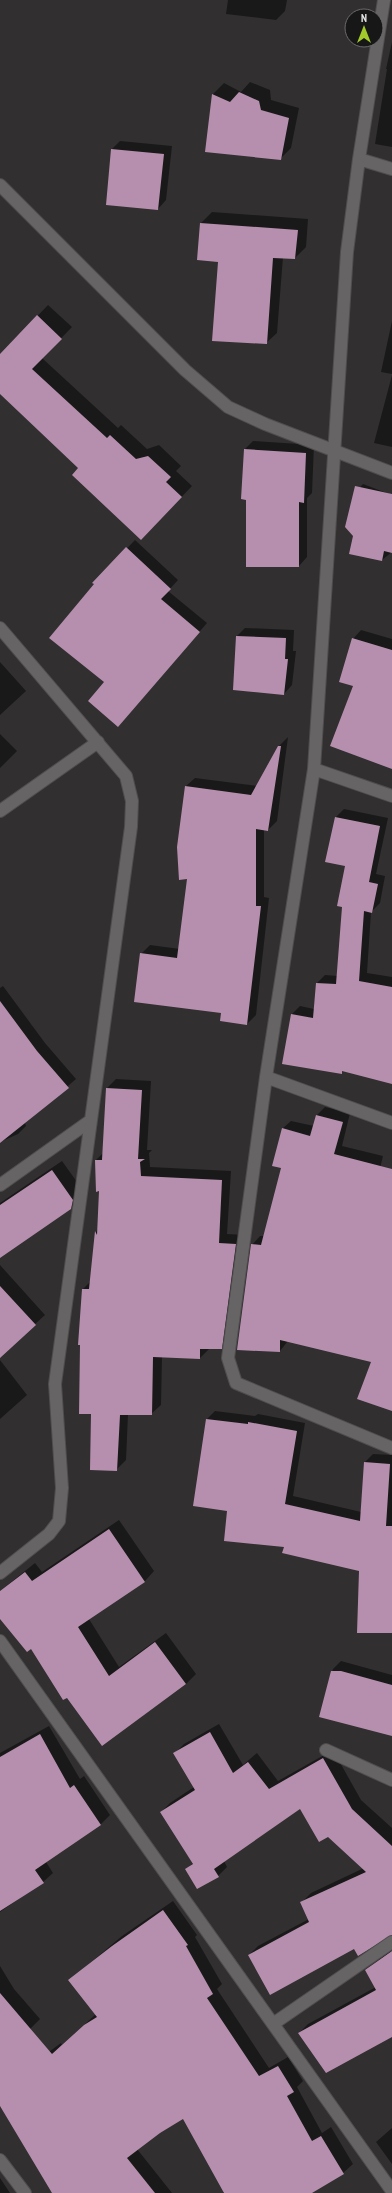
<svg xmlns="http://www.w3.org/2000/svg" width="392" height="2193" viewBox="0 0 392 2193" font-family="'PT Sans Narrow',sans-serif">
<rect width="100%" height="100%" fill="#312f30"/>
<path fill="#0007" d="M 228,0 L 287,0 L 285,11 L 276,20 L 226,14 Z
M 392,42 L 392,147 L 375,144 L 387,69 L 386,69 Z
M 250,82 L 270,90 L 271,100 L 299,108 L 291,148 L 280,159 L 206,151 L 213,94 L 224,83 L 241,92 Z
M 120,141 L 172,146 L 166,200 L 158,209 L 112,149 Z
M 212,212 L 308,219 L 306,247 L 295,258 L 283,257 L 277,333 L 266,343 L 219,261 L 201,223 Z
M 48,305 L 72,327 L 42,358 L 118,428 L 121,425 L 147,449 L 159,445 L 181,466 L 176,471 L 192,486 L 152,528 L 80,468 L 0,393 L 0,355 Z
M 392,321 L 392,374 L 381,372 Z
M 392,375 L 392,447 L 374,443 Z
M 253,441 L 314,445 L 312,493 L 307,498 L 307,557 L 299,566 L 245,449 Z
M 363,484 L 392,495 L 392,552 L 382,560 L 354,536 L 355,493 Z
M 135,540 L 178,580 L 168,591 L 207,623 L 118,726 L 94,583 Z
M 245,628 L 294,630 L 293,651 L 296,651 L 292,685 L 284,694 L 237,636 Z
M 361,630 L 392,639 L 392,768 L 354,685 L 353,639 Z
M 0,662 L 26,691 L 0,715 Z
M 0,734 L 17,751 L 0,768 Z
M 288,737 L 277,821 L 268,830 L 264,829 L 264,897 L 269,898 L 256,1015 L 247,1024 L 222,1013 L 141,954 L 150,945 L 180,949 L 188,878 L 186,786 L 195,778 L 257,786 L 279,746 Z
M 344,809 L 388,818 L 376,874 L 385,876 L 380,903 L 371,912 L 367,973 L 392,977 L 392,1083 L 344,1070 L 341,1072 L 292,1014 L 300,1006 L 314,1009 L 317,983 L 325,975 L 338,976 L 346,865 L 326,861 L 336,817 Z
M 3,986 L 45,1043 L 76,1079 L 25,1123 L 26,1126 L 18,1134 L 0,1142 L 0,988 Z
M 116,1079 L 151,1081 L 147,1150 L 152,1150 L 149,1153 L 150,1167 L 231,1171 L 227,1234 L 245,1235 L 230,1339 L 221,1348 L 209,1349 L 200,1358 L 162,1357 L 161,1405 L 151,1414 L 128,1414 L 126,1460 L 116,1470 L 92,1413 L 83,1289 L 91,1281 L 96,1232 L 98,1229 L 100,1189 L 96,1160 L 103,1153 L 107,1088 Z
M 325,1107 L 350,1113 L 342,1146 L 383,1156 L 373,1197 L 392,1203 L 392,1410 L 372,1361 L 288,1341 L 280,1351 L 252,1245 L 260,1236 L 264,1236 L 282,1167 L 282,1129 L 291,1121 L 314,1126 L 317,1115 Z
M 62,1161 L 82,1189 L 81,1198 L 71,1208 L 0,1257 L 0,1203 Z
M 0,1265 L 45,1315 L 0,1356 Z
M 0,1360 L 27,1395 L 0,1419 Z
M 215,1411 L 255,1416 L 258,1414 L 305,1423 L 293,1496 L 361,1512 L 365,1462 L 373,1454 L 392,1455 L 392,1547 L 360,1571 L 285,1546 L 228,1510 L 194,1505 L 207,1419 Z
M 119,1520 L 154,1571 L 145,1581 L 89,1619 L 119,1667 L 166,1633 L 196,1674 L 186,1684 L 102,1745 L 31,1647 L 0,1617 L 0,1591 L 35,1563 L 42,1572 Z
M 341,1661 L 392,1675 L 392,1735 L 320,1716 L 333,1669 Z
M 219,1724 L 243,1765 L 257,1753 L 278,1781 L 333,1750 L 361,1800 L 392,1828 L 392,1934 L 354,1948 L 249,1955 L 258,1946 L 309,1919 L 301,1903 L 311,1893 L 364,1868 L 301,1808 L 224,1861 L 227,1867 L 218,1876 L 187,1869 L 193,1863 L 161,1812 L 170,1803 L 194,1787 L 175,1753 L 184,1744 Z
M 49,1726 L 80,1779 L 84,1776 L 110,1815 L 101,1824 L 46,1862 L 53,1873 L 43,1882 L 0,1912 L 0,1753 Z
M 173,1901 L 197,1935 L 195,1937 L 222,1984 L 217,1989 L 269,2068 L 288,2057 L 303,2081 L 297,2087 L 322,2133 L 331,2127 L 353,2164 L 343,2173 L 310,2193 L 223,2193 L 224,2191 L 184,2118 L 160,2132 L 137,2149 L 172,2193 L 54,2193 L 0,2105 L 0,2089 L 4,2085 L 61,2043 L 62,2045 L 96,2014 L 70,1980 L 122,1936 Z
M 392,1949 L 392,2036 L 299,2033 L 308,2024 L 376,1987 L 366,1970 Z
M 0,1966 L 14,1989 L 40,2019 L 30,2029 L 0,2046 Z
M 392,2128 L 392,2164 L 376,2142 Z
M 0,2178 L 10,2193 L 0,2193 Z"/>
<path fill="#b68fae" d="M 239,92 L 259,101 L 261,110 L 289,118 L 281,160 L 205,152 L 212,94 L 230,102 Z
M 111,149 L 164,154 L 158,210 L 106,205 Z
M 200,223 L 298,230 L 295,259 L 273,258 L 267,344 L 212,341 L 218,262 L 197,260 Z
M 37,315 L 62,339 L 32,369 L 107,438 L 110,435 L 136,459 L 148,456 L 171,477 L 166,482 L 182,497 L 141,540 L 72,475 L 78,468 L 0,394 L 0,354 Z
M 244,449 L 306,453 L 304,503 L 299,502 L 299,567 L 246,567 L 246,500 L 241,499 Z
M 355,486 L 392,494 L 392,553 L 384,551 L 382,561 L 349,554 L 353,536 L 345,527 Z
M 126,547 L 171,589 L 161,599 L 200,632 L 118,727 L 88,701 L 104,682 L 49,638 L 94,584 L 92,583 Z
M 236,636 L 286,638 L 285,659 L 288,659 L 284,695 L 233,690 Z
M 352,638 L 392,650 L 392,769 L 330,746 L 353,686 L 339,682 Z
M 278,746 L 281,746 L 268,831 L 256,829 L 256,906 L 261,906 L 247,1025 L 220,1021 L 221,1013 L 134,1002 L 140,953 L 177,958 L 187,879 L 179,880 L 177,847 L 185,786 L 251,795 Z
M 335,817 L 380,826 L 369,882 L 378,884 L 372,913 L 364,911 L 359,981 L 392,987 L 392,1084 L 342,1071 L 342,1074 L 282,1064 L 291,1014 L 313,1018 L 316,983 L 336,984 L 342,907 L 337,906 L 345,866 L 325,862 Z
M 0,1001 L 37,1051 L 69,1088 L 0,1143 Z
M 106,1088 L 142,1090 L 138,1159 L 145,1159 L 140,1162 L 141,1176 L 222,1180 L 219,1243 L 236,1244 L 222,1349 L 200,1349 L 200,1359 L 153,1357 L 152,1415 L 120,1415 L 117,1471 L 90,1470 L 91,1414 L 79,1414 L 80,1345 L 78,1345 L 82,1289 L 89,1289 L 95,1231 L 97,1235 L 99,1191 L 96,1192 L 95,1160 L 102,1160 Z
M 316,1115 L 343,1122 L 334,1154 L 392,1169 L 392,1411 L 357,1399 L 371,1362 L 280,1340 L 280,1352 L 237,1350 L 251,1244 L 261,1245 L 281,1168 L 272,1166 L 282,1128 L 310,1136 Z
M 52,1170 L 73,1200 L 71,1209 L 0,1258 L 0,1205 Z
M 0,1286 L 36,1325 L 0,1358 Z
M 206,1419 L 248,1424 L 248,1422 L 297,1431 L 285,1504 L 360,1521 L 364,1462 L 390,1464 L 386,1526 L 392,1526 L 392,1633 L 357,1633 L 359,1571 L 282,1553 L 284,1547 L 224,1541 L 227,1511 L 193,1506 Z
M 109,1529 L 145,1582 L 78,1627 L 109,1676 L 155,1642 L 186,1684 L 102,1746 L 67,1698 L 63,1700 L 31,1649 L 27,1652 L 0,1619 L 0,1591 L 25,1572 L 32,1581 Z
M 331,1671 L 341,1671 L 392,1685 L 392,1736 L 319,1717 Z
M 210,1732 L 233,1773 L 248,1762 L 269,1789 L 323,1758 L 352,1809 L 392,1846 L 392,1935 L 358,1956 L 354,1949 L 270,1995 L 248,1955 L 309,1922 L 300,1902 L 366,1872 L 328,1837 L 319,1842 L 300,1809 L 214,1869 L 219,1877 L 197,1889 L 185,1869 L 193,1864 L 160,1812 L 195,1790 L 173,1753 Z
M 40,1734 L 70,1788 L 74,1785 L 101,1825 L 35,1870 L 44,1883 L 0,1911 L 0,1757 Z
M 163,1910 L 188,1945 L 186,1946 L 213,1994 L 207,1998 L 259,2076 L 278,2066 L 294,2092 L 287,2096 L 312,2141 L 321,2136 L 344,2174 L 312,2193 L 224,2193 L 183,2119 L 160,2133 L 127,2158 L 155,2193 L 52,2193 L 0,2106 L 0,1993 L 52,2054 L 84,2025 L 97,2017 L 68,1980 L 112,1946 Z
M 392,1951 L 392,2037 L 326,2073 L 298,2033 L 376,1990 L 365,1970 Z"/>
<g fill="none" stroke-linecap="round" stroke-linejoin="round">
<g stroke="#4f4d4e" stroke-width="14">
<path id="minor" d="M 384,0 L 359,159 L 347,252 L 314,769 L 266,1077 L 228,1358 L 236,1383 L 392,1448
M 359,159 L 392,169
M 0,185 L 185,370 L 228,407 L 265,424 L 392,473
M 0,628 L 126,776 L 132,801 L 131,827 L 55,1384 L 62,1488 L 59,1521 L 49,1534 L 0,1573
M 314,769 L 392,796
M 0,811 L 98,742
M 266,1077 L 392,1123
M 0,1185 L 90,1121
M 0,1641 L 392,2191
M 326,1750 L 392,1780
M 273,2024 L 392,1942
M 0,2160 L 25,2193"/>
</g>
<use href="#minor" stroke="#676466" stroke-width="12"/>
</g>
<g transform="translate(364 28)"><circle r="19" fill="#181718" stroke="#6b6a6b"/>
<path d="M0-3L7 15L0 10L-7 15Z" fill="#a1c92b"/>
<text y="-6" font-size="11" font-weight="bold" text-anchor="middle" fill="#e8e7e8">N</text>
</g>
</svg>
